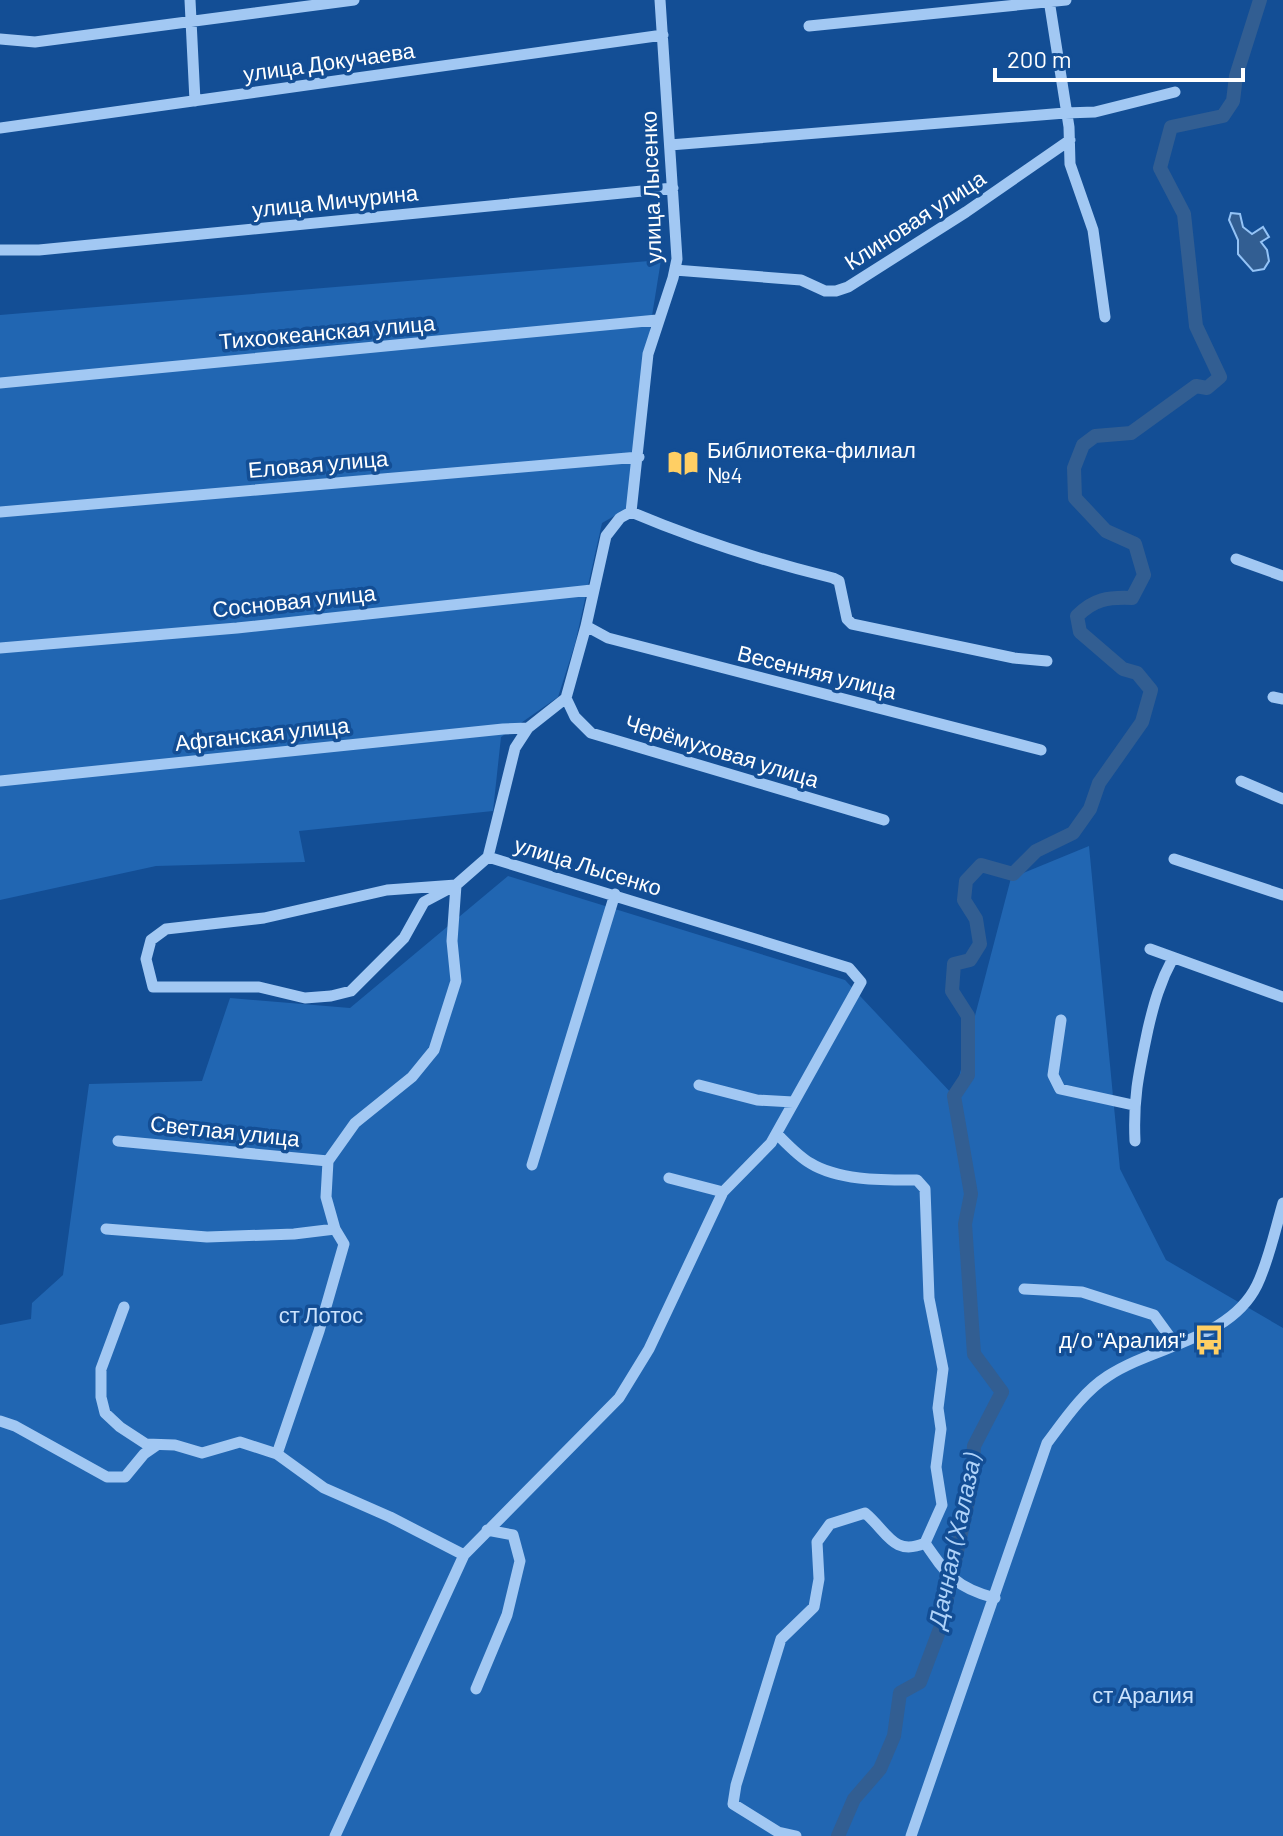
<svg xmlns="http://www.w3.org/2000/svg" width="1283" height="1836" viewBox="0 0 1283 1836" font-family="Barlow,sans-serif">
<rect width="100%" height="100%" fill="#134e95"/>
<path fill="#2166b2" d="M 661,260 L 651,322 L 632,506 L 602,523 L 575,644 L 558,697 L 501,737 L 493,811 L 299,831 L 305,862 L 156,866 L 0,900 L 0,315 Z
M 1089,846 L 1120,1169 L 1166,1260 L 1283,1328 L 1283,1836 L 0,1836 L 0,1325 L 31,1319 L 32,1303 L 63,1275 L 89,1084 L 202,1081 L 230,998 L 350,1008 L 508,876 L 845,980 L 954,1096 L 1011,878 Z"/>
<path fill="#325e92" stroke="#94c3f6" stroke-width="2" d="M 1231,213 L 1240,214 L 1243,227 L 1252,234 L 1263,227 L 1269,237 L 1261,242 L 1267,250 L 1269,261 L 1264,269 L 1253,271 L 1238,254 L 1238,240 L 1229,220 Z"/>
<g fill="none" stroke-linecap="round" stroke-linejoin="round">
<path stroke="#325e92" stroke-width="14" d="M 838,1836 L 854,1799 L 880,1769 L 894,1736 L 900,1693 L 920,1682 L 941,1626 L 972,1483 L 974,1446 L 1002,1392 L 974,1354 L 965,1224 L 971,1194 L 954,1096 L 968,1075 L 968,1016 L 952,991 L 954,964 L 970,960 L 980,944 L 976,919 L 964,900 L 966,881 L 981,865 L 1013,874 L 1036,851 L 1073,833 L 1090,809 L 1099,783 L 1142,722 L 1151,690 L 1137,673 L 1123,669 L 1080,632 L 1077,616 C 1094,599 1108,597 1132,598 L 1144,575 L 1135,544 L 1106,531 L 1075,498 L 1074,468 L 1083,445 L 1095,436 L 1131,433 L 1196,386 L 1207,388 L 1220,377 L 1196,326 L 1184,214 L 1160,168 L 1171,127 L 1223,116 L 1233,101 L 1236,76 L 1260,0"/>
<path stroke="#a2c8f3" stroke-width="11" d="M 190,0 L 195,101
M 1049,0 L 1069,127 L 1070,164 L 1093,230 L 1105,317
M 809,26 L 1066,0
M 0,39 L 35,42 L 354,0
M 0,128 L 663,35
M 670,145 L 1065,113 L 1095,112 L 1175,92
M 0,250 L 39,250 L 673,188
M 675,270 L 801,280 L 825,291 L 836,291 L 848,287 L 966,212 L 1070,140
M 0,383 L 657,320
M 0,512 L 639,457
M 631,512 C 697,540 763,561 833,578 L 839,581 L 847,619 L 852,624 L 1014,658 L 1047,661
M 1236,559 L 1283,576
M 586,626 L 608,638 L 1041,750
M 0,648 L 237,628 L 592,590
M 1273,697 L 1283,699
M 566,698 L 575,717 L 591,733 L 884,820
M 0,781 L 503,729 L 528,728
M 1241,781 L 1283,799
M 1174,859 L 1283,895
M 456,885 L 424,902 L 404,938 L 351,991 L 331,996 L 305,998 L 259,987 L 153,987 L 146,959 L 151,940 L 166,929 L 264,918 L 387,890 Z
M 1150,949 L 1283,997
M 1061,1020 L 1053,1075 L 1060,1089 L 1133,1105
M 699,1085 L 757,1100 L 793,1102
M 777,1134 C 787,1144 798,1156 810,1163 C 839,1181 884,1180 917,1180 L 925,1189 L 929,1298 L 943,1369 L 938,1408 L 941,1429 L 936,1467 L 942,1505 L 925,1543 C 946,1574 956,1588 995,1598
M 118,1141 L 328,1161
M 1135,1141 C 1133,1097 1139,1072 1148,1029 C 1154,1003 1160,982 1173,958
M 532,1165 L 615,894
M 669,1178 L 723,1192
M 106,1229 L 207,1237 L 294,1234 L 335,1229
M 1024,1289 L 1082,1292 L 1154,1315 L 1175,1344
M 124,1307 L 101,1369 L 101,1397 L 105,1413 L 120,1427 L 146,1444 L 175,1445 L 202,1453 L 240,1442 L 277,1454 L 324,1488 L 390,1517 L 464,1555
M 0,1421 L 15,1426 L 107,1477 L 125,1477 L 144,1454 L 157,1445
M 277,1454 L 319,1331 L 344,1244 L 335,1229 L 326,1197 L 328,1161 L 355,1123 L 412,1077 L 434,1050 L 456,981 L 452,941 L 456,885 L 488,857
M 476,1689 L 507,1615 L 520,1561 L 513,1535 L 487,1530
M 335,1836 L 464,1555 L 619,1398 L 649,1349 L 723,1192 L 771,1143 L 861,982 L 849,968 L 488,857 L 515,748 L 528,728 L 566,698 L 586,626 L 606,536 L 620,518 L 631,512 L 648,354 L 673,278 L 677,259 L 660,0
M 796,1836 L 778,1832 L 733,1804 L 736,1785 L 781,1639 L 814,1607 L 819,1579 L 817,1542 L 830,1524 L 865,1513 C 887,1531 893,1557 925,1543
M 911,1836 L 1047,1443 C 1065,1419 1083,1392 1108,1376 C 1155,1345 1230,1340 1257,1285 C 1269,1260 1275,1230 1283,1203"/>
</g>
<defs>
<g id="library-bare" transform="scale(2.4)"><path d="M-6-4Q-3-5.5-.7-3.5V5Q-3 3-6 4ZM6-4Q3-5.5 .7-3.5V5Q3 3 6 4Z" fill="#ffcf64" stroke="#134e95" stroke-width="2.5" paint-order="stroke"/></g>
<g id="bus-bare" transform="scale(2.4)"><path d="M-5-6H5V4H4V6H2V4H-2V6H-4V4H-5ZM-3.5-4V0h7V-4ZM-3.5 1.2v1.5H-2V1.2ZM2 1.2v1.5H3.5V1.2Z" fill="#ffcf64" stroke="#134e95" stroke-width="2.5" paint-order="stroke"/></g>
</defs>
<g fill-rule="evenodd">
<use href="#library-bare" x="683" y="463"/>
<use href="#bus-bare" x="1209" y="1340"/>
</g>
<g text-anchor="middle" stroke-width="7" stroke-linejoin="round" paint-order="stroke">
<g font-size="22" fill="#fff" stroke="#134e95">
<text transform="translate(329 62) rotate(-8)" y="8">улица Докучаева</text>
<text transform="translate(651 187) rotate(-92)" y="8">улица Лысенко</text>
<text transform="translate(335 201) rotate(-6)" y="8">улица Мичурина</text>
<text transform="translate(915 220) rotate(-33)" y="8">Клиновая улица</text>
<text transform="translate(327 332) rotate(-5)" y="8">Тихоокеанская улица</text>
<text transform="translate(318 464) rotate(-5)" y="8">Еловая улица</text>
<text transform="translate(294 601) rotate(-6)" y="8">Сосновая улица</text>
<text transform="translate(817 672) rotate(14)" y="8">Весенняя улица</text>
<text transform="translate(262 734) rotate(-6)" y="8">Афганская улица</text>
<text transform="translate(722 751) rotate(17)" y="8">Черёмуховая улица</text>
<text transform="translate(588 866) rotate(17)" y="8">улица Лысенко</text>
<text transform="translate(225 1131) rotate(6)" y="8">Светлая улица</text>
</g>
<g font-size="22" fill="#fff" stroke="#134e95" text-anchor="start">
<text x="707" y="458">Библиотека-филиал<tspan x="707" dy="25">№4</tspan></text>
<text x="1185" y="1348" text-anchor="end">д/о "Аралия"</text>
</g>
<g font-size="22" fill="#cae2fd" stroke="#134e95">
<text x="321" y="1323">ст Лотос</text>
<text x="1143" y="1703">ст Аралия</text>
</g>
<g font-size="24" font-style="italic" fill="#aed2f9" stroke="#134e95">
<text transform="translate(955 1541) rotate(-78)" y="8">Дачная (Халаза)</text>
</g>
</g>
<path d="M995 68v12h248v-12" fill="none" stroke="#ffffff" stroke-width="4"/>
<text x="1007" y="68" font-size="24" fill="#ffffff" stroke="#134e95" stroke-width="6" paint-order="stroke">200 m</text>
</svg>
